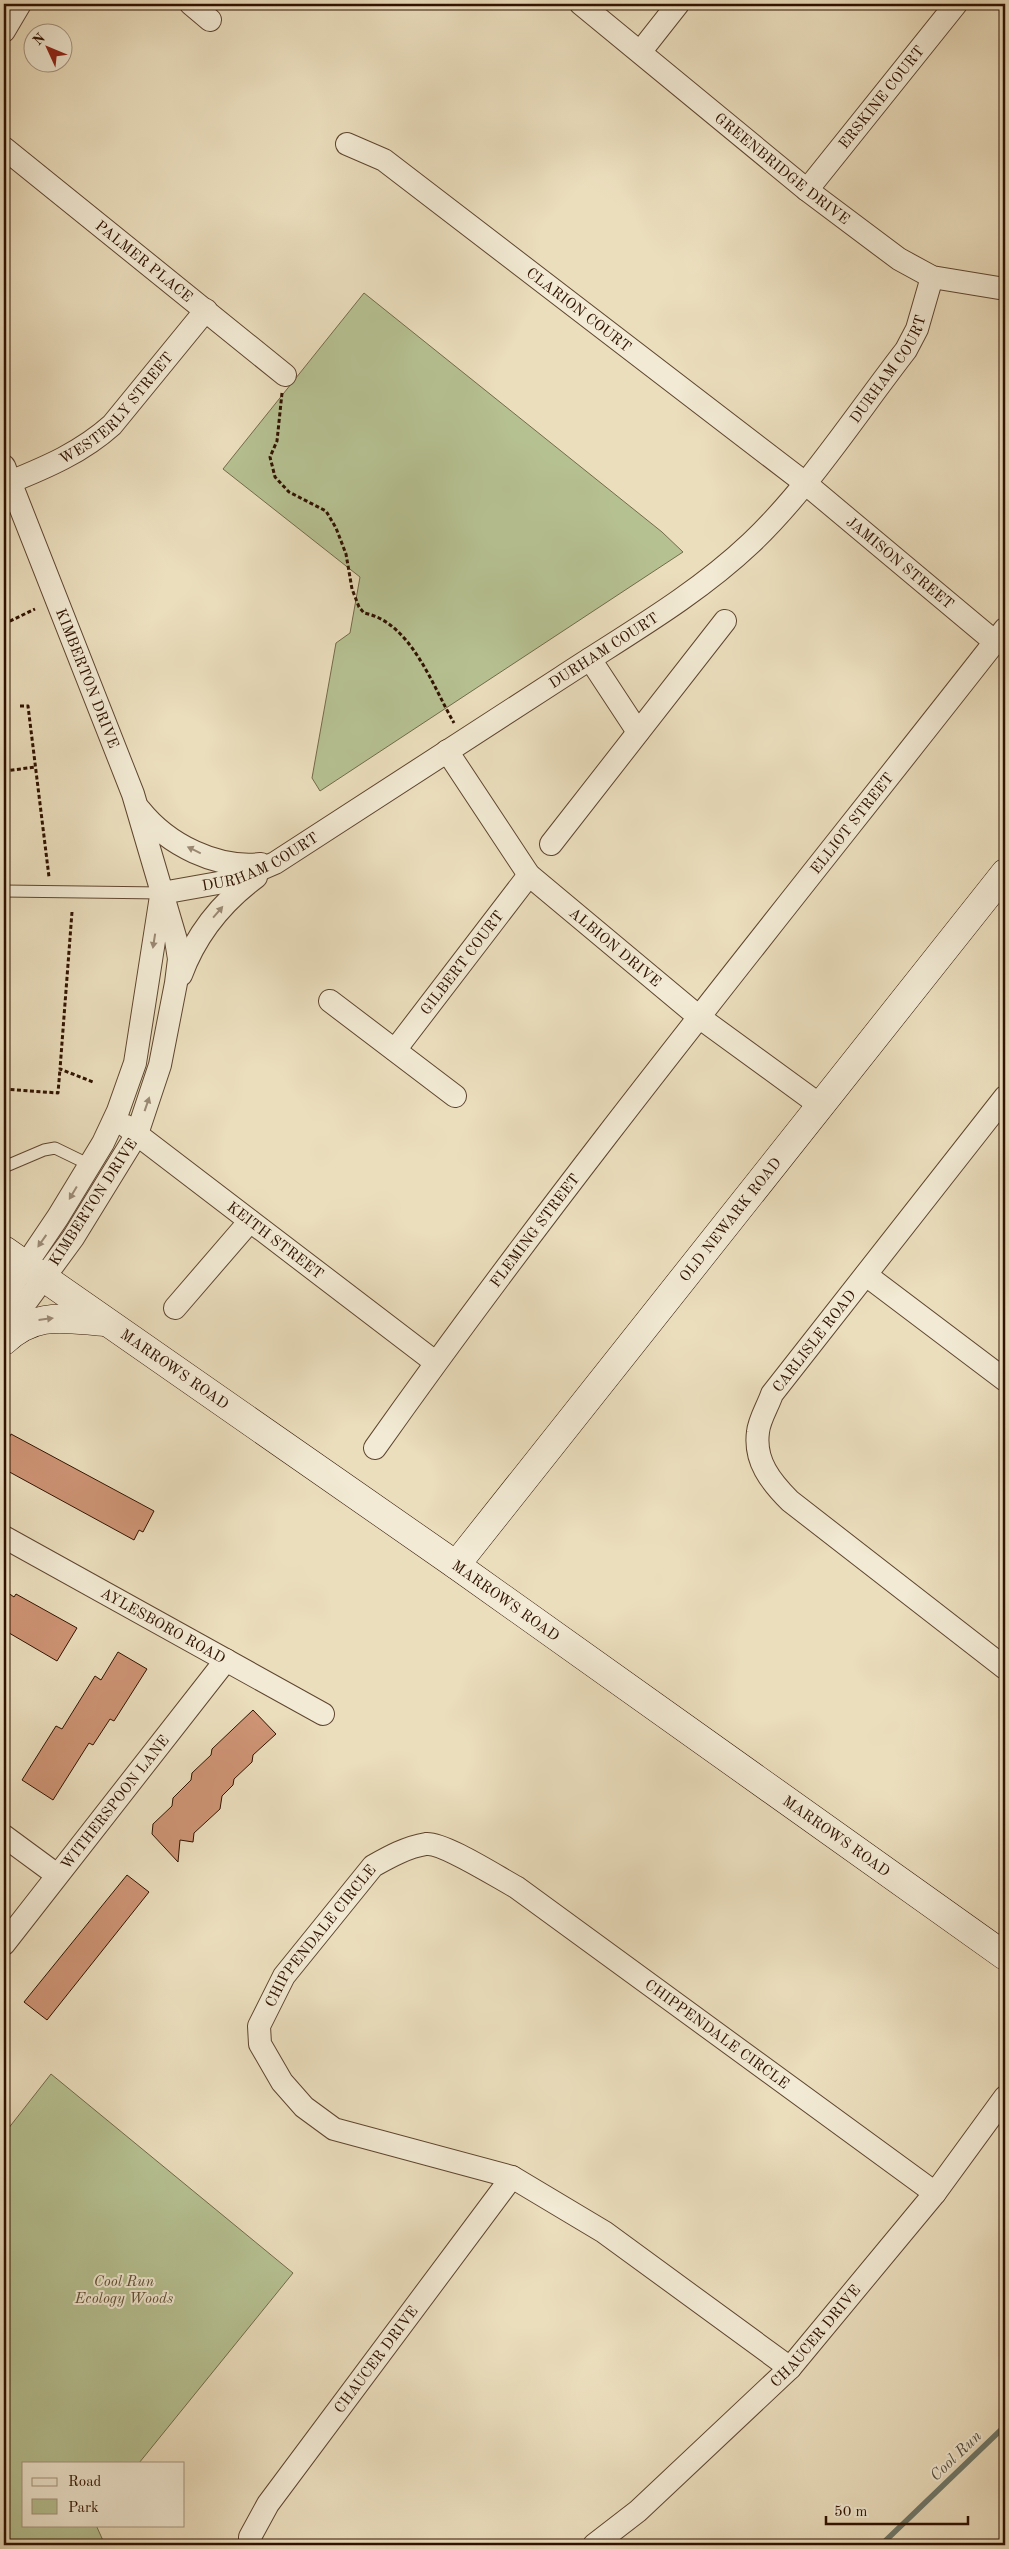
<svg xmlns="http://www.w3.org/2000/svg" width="1009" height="2549" viewBox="0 0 1009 2549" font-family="'Old Standard TT',serif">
<rect width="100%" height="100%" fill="#ebdebd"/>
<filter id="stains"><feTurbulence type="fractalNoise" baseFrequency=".004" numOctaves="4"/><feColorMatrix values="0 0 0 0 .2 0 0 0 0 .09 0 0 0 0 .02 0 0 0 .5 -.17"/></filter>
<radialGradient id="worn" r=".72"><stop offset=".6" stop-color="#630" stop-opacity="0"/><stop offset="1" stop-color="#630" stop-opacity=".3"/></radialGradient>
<path fill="#b6c192" stroke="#736a49" d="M 364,293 L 662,532 L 683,552 L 320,791 L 312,778 L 336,643 L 350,633 L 360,577 L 223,469 Z
M 51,2074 L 293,2273 L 139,2463 L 24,2463 L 24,2525 L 96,2525 L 105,2545 L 4,2545 L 4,2134 Z"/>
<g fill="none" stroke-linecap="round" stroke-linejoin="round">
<path stroke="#6e786b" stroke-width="5.5" d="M 881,2545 L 1005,2426"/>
</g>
<path fill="#ce9475" stroke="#301200" d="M 11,1434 L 154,1511 L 143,1532 L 139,1530 L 134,1540 L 4,1469 L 4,1448 Z
M 4,1590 L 14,1597 L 16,1594 L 77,1628 L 57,1661 L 4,1630 Z
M 118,1652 L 147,1669 L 114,1721 L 110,1719 L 93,1745 L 89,1743 L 53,1800 L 22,1780 L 56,1726 L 62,1729 L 95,1676 L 101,1680 Z
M 253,1710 L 276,1734 L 253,1755 L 252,1762 L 234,1779 L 233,1785 L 222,1796 L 220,1809 L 194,1833 L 193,1842 L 180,1840 L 178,1862 L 152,1834 L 153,1824 L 172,1806 L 173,1798 L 191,1780 L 192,1773 L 211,1755 L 212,1749 Z
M 127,1875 L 149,1892 L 47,2020 L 24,2002 Z"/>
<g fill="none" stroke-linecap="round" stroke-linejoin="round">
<g stroke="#5f452f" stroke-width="13">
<path id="lane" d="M 4,891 L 162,893
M 4,1167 L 44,1150 L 55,1148 L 90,1165"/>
</g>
<g stroke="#5f452f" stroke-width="24">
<g id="street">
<path d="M 191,4 L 210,20"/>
<path id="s1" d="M 581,4 L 807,190 L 899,259 L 932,277 L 1005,289"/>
<path d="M 4,31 L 20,4"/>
<path d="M 641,51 L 678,4"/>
<path id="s2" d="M 347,144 L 384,160 L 805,483 L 995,642"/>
<path id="s3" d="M 4,148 L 285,375"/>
<path id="s4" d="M 807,190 L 956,4"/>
<path id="s5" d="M 4,466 L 133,794 L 176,940 L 179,959 L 176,983 L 160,1065 L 137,1134 L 73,1238 L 4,1332"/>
<path id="s6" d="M 10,482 C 47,467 82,452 112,425 L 206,310"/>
<path d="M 590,659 L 638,732"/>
<path id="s7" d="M 447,751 L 529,875 L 699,1017 L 821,1106"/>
<path d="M 140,810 C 168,845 217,869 261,864"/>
<path d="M 551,844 L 725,621"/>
<path id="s8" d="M 162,893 L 235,880 L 275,863 C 370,801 466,739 562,677 C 626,635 695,596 751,543 C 808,489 857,413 906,350 L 917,329 L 932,277"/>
<path d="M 181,975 C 196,934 221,903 256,877"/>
<path d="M 330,1001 L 455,1096"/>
<path id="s9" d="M 395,1050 L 529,875"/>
<path d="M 1005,1097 L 772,1394 C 768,1406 759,1420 758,1432 C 754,1461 771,1482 790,1501 L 1005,1668"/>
<path id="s10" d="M 126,1126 L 435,1362"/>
<path d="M 866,1275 L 1005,1380"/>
<path d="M 4,1297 L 58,1217 L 103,1143 L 118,1111 L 135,1063 L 161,896"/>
<path d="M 175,1308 L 250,1221"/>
<path id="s11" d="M 375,1448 C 574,1167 793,900 1005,629"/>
<path id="s12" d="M 4,1537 L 323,1714"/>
<path d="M 4,1836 L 57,1875"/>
<path id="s13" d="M 4,1944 L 226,1660"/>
<path id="s14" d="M 790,2368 L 604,2232 L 512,2177 L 334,2129 L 304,2107 L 282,2082 L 260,2044 L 259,2026 L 284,1976 L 373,1866 C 389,1857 407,1847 426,1844 C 443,1842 499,1878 516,1887 L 935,2193"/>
<path id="s15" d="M 250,2545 L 250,2537 L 268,2504 L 512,2177"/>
<path id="s16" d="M 594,2545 L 638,2511 L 790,2368 L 935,2193 L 1005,2097"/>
</g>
</g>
<g stroke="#301200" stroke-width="29">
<g id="secondary">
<path id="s17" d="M 4,1250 L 456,1565 L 1005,1956"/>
<path d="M 4,1341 C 36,1311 64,1319 105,1322"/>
<path id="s18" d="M 456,1565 L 1005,873"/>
</g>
</g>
<path stroke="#301200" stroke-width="3" stroke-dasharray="4 2.5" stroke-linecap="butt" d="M 282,393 L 277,441 L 270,457 L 275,477 L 289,492 L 326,511 L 336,528 L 346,554 L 352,589 L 359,607 L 364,613 C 411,622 432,685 454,723
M 4,614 L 7,622
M 4,624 L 35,609
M 20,706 L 28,706 L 49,877
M 4,771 L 36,767
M 72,912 L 60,1069 L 93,1082
M 4,1089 L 58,1093 L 60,1069"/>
<use href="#lane" stroke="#f2ead4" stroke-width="11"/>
<use href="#street" stroke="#f2ead4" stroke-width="22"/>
<use href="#secondary" stroke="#f2ead4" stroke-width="28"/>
</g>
<defs><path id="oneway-solid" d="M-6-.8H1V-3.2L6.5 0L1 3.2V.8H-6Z" transform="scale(1.25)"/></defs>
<g fill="#9b8975">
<use href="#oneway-solid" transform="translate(194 850) rotate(-154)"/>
<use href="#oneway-solid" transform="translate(218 912) rotate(-49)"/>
<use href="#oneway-solid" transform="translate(154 941) rotate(99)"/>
<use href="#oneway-solid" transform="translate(147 1104) rotate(-71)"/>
<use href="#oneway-solid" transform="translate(73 1193) rotate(121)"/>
<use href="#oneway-solid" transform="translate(42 1241) rotate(125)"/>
<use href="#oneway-solid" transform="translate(46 1319) rotate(-7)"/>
</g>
<g text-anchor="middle" stroke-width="4" stroke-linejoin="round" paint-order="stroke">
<g font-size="15" fill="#301200" stroke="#f2ead4">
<text dy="5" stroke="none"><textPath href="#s4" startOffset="119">ERSKINE COURT</textPath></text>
<text dy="5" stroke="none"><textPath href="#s1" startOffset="260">GREENBRIDGE DRIVE</textPath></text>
<text dy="5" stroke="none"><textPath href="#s3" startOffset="180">PALMER PLACE</textPath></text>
<text dy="5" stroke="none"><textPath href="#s2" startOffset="286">CLARION COURT</textPath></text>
<text dy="5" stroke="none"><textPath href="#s8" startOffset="914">DURHAM COURT</textPath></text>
<text dy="5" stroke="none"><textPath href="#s6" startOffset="132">WESTERLY STREET</textPath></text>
<text dy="5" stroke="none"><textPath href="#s2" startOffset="695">JAMISON STREET</textPath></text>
<text dy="5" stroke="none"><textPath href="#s8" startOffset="509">DURHAM COURT</textPath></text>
<text dy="5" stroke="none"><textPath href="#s5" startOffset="228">KIMBERTON DRIVE</textPath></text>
<text dy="5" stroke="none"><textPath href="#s11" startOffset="786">ELLIOT STREET</textPath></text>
<text dy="5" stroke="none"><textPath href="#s8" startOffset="104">DURHAM COURT</textPath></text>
<text dy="5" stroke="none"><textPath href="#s7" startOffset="261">ALBION DRIVE</textPath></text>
<text dy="5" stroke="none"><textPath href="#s9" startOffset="110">GILBERT COURT</textPath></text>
<text transform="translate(93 1202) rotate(-57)" y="5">KIMBERTON DRIVE</text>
<text dy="5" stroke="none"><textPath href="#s18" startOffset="441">OLD NEWARK ROAD</textPath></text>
<text dy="5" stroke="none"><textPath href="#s11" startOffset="270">FLEMING STREET</textPath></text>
<text dy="5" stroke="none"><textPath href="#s10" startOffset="188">KEITH STREET</textPath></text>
<text transform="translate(814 1341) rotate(-52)" y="5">CARLISLE ROAD</text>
<text dy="5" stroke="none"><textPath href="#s17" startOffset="208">MARROWS ROAD</textPath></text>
<text dy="5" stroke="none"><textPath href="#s17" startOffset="612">MARROWS ROAD</textPath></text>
<text dy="5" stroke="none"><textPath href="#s12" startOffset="182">AYLESBORO ROAD</textPath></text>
<text dy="5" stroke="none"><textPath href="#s13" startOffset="180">WITHERSPOON LANE</textPath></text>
<text dy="5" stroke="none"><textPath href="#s17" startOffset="1018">MARROWS ROAD</textPath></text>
<text dy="5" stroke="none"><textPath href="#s14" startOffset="764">CHIPPENDALE CIRCLE</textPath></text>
<text dy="5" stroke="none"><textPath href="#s14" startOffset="1259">CHIPPENDALE CIRCLE</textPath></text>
<text dy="5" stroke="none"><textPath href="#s16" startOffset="305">CHAUCER DRIVE</textPath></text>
<text dy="5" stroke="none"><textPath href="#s15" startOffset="226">CHAUCER DRIVE</textPath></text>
</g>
<g font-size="15" font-style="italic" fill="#5f4f33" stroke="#f2ead4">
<text x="124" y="2286">Cool Run<tspan x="124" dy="17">Ecology Woods</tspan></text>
</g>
<g font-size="16" font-style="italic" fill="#544e3e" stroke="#f2ead4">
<text transform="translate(955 2455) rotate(-44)" y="6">Cool Run</text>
</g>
</g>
<rect width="1009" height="2549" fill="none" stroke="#ebdebd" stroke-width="20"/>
<rect x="5" y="5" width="999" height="2539" fill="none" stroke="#301200" stroke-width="2.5"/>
<rect x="10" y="10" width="989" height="2529" fill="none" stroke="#301200"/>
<rect x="22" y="2462" width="162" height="65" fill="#f2ead4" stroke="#a4947f"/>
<rect x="32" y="2478" width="25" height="8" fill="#f2ead4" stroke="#a4947f"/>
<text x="68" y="2486" font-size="15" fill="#301200">Road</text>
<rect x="32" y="2499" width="25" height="15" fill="#b6c192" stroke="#a4947f"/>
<text x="68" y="2512" font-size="15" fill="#301200">Park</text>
<g transform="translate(48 48) rotate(314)"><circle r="24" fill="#f2ead4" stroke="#a4947f"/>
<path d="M0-4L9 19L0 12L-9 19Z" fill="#8f2418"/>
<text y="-8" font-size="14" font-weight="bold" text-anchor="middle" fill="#301200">N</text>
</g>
<path d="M826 2516v8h142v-8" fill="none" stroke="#301200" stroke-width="2.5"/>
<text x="834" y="2516" font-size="15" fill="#301200" stroke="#f2ead4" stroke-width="4" paint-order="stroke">50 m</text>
<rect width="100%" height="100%" filter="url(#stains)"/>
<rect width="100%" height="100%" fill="url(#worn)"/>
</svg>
